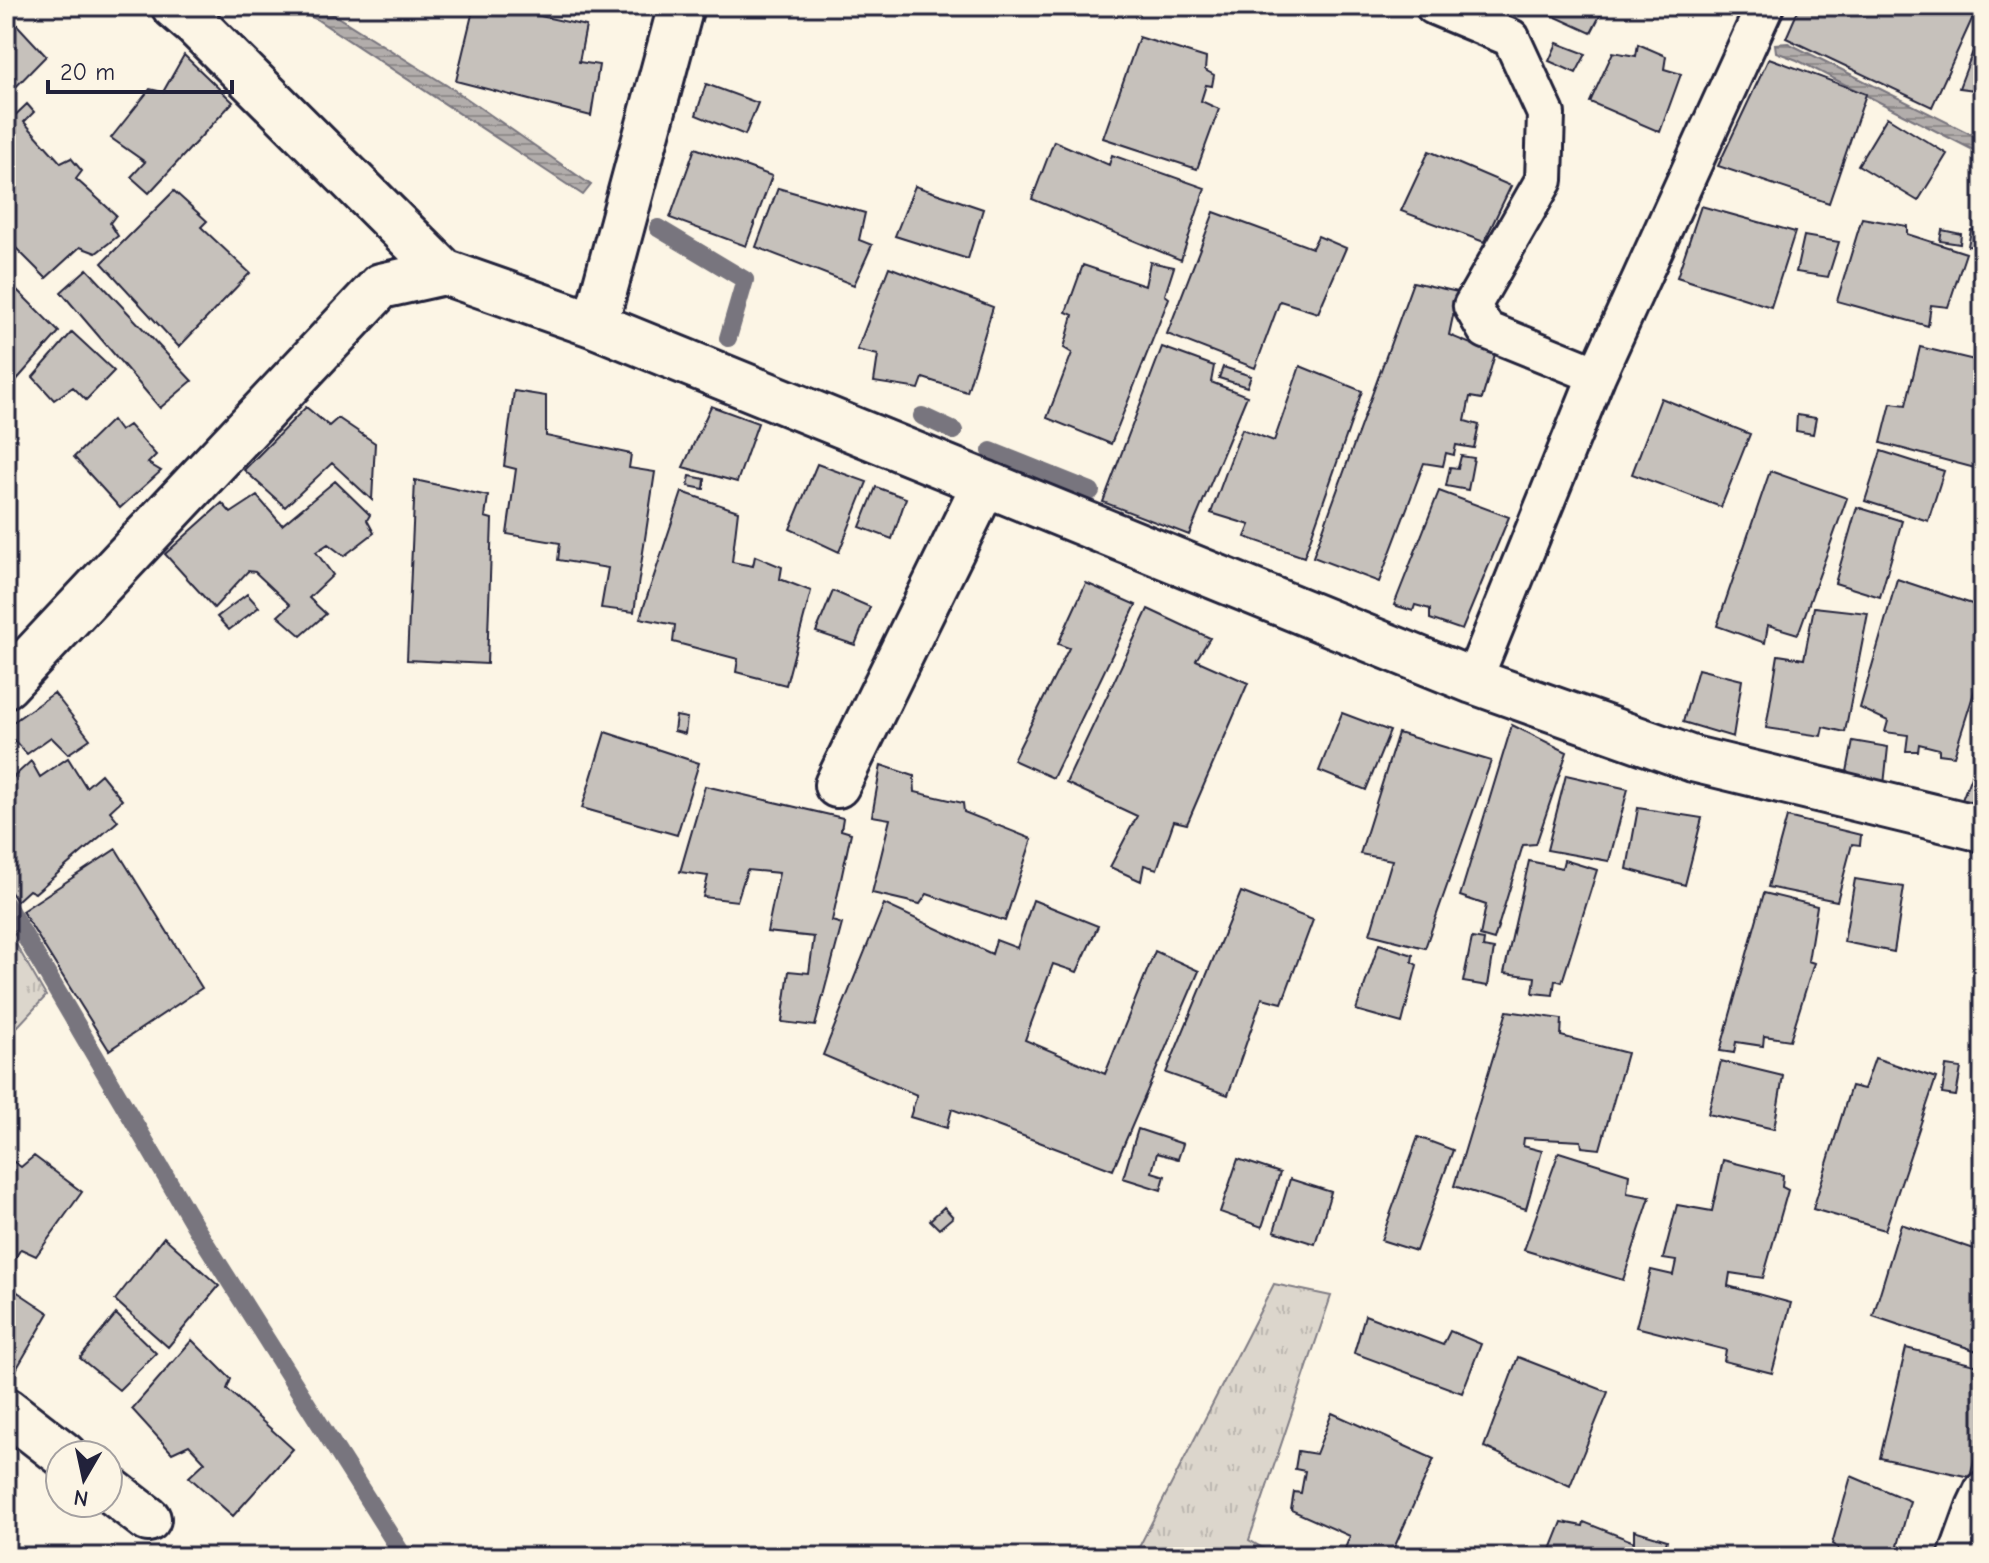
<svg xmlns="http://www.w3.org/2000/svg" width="1989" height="1563" viewBox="0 0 1989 1563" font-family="'Comic Neue',sans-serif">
<defs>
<pattern id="grass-tufts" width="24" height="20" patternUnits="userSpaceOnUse" patternTransform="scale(2)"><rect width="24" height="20" fill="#dcd6cc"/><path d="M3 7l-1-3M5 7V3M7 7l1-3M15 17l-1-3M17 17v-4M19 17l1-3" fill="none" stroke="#bcb7b0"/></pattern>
<pattern id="water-rules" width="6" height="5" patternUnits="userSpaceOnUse" patternTransform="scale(2)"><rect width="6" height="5" fill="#b2adab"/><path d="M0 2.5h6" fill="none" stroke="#908c8c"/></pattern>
</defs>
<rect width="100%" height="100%" fill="#fcf5e5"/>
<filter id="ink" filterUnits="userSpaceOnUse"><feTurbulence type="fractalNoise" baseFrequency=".0125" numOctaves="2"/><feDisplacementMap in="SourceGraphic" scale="16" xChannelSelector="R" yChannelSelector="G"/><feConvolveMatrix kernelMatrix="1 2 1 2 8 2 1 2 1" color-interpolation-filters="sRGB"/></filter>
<g filter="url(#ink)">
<path fill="url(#grass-tufts)" stroke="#7f7c84" stroke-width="2" d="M 6,927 L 46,996 L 6,1039 Z
M 1274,1284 L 1331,1296 L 1249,1540 L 1278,1557 L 1134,1557 Z"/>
<path fill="url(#water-rules)" stroke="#78757e" stroke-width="2" d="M 284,6 L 314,6 L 331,13 L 459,93 L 591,185 L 583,195 L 316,19 Z
M 1788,43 L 1983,140 L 1983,155 L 1797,60 L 1776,52 L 1775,44 Z"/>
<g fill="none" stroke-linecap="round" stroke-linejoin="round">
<path stroke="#78757e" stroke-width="18" d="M 658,228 L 745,280 L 728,338
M 922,416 L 954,431
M 991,451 L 1091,491
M 6,904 L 196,1228 L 404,1557"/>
</g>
<path fill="#c6c1bb" stroke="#22223b" stroke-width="2" d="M 474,6 L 494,6 L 586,26 L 579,62 L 599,65 L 591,116 L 456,81 Z
M 1532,6 L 1605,6 L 1591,33 Z
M 1800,6 L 1978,6 L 1932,107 L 1786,38 Z
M 6,13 L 46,56 L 6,97 Z
M 1983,25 L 1983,91 L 1959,88 Z
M 1139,37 L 1206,58 L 1205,70 L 1214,75 L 1212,86 L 1206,85 L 1201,101 L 1219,109 L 1197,169 L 1103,138 Z
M 1557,43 L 1586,54 L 1576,73 L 1549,61 Z
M 1638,44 L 1666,56 L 1664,69 L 1681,74 L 1660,132 L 1590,102 L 1613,52 L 1636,56 Z
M 184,55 L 233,102 L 149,193 L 131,177 L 145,162 L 111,138 L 150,89 L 163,92 Z
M 1769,58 L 1866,94 L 1829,203 L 1718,166 Z
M 706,84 L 758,103 L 745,135 L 696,115 Z
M 27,104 L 34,112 L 24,122 L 61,163 L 71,158 L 82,171 L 76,179 L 116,215 L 110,223 L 118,236 L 96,253 L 80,247 L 46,278 L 6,238 L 6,124 Z
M 1887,117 L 1947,154 L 1918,201 L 1858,165 Z
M 1054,141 L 1109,165 L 1112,155 L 1205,188 L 1181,260 L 1032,199 Z
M 695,148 L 772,176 L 746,246 L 670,218 Z
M 1429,151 L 1511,186 L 1484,242 L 1401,211 Z
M 915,186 L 983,209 L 968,259 L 895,236 Z
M 778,188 L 865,213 L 859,240 L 872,245 L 854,285 L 756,247 Z
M 174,191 L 207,221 L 201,227 L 250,273 L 179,347 L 102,263 Z
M 1701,206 L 1795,232 L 1771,307 L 1677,277 Z
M 1214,212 L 1312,248 L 1318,236 L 1346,248 L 1318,313 L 1280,301 L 1255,368 L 1167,334 Z
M 1862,218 L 1907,226 L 1907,234 L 1966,253 L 1948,307 L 1931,305 L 1928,326 L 1837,301 Z
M 1942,230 L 1961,234 L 1960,244 L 1940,241 Z
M 1971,230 L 1980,231 L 1978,247 L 1968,246 Z
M 1804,236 L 1839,242 L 1828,277 L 1796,272 Z
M 1150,262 L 1174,267 L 1165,295 L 1169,298 L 1111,444 L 1047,418 L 1072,353 L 1064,348 L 1073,315 L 1066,312 L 1083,265 L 1145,286 Z
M 889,267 L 993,307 L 967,392 L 923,378 L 919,389 L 874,382 L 878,355 L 857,350 Z
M 87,269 L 192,381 L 160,408 L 61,292 Z
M 1413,282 L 1458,292 L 1449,335 L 1495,354 L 1482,399 L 1470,397 L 1465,421 L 1479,425 L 1474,448 L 1456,445 L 1454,455 L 1446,453 L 1443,466 L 1424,463 L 1379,582 L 1313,557 Z
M 15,288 L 59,332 L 6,392 L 6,297 Z
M 72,332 L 114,371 L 86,400 L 73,387 L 54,400 L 33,377 Z
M 1162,347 L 1214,366 L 1211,382 L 1247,396 L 1189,535 L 1103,502 Z
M 1920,347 L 1983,362 L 1983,482 L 1974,481 L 1975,468 L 1881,443 L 1891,403 L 1906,405 Z
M 1300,366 L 1362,391 L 1304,557 L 1245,537 L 1250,525 L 1211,513 L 1242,429 L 1274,441 Z
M 1223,367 L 1251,376 L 1247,387 L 1219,378 Z
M 514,391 L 546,396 L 546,436 L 631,454 L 629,468 L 655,472 L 634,612 L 601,608 L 608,568 L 558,560 L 560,543 L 507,534 L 516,469 L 504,466 Z
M 1661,398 L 1750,434 L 1721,507 L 1632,474 Z
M 711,406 L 758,423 L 737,482 L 683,467 Z
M 306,407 L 329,426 L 338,418 L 375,443 L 372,500 L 332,463 L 285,507 L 244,470 Z
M 1797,415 L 1816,418 L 1813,434 L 1796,431 Z
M 112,420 L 120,431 L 129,425 L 156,455 L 148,463 L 161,471 L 120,508 L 74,457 Z
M 1881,451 L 1944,471 L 1928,521 L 1865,501 Z
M 1461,456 L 1474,458 L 1468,490 L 1446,486 L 1450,467 L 1458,468 Z
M 817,464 L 867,482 L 839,552 L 790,529 Z
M 1770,471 L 1847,498 L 1798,634 L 1768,625 L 1765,643 L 1717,626 Z
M 690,476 L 705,479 L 704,489 L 688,486 Z
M 415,480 L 488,496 L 485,517 L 492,519 L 487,664 L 407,660 Z
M 335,481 L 370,515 L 367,520 L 374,533 L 344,556 L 328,544 L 316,552 L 333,575 L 309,598 L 326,614 L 301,636 L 278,616 L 290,605 L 255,572 L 248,571 L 214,608 L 165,554 L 222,503 L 231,513 L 257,496 L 282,525 Z
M 876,487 L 906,498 L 892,539 L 860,527 Z
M 1439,491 L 1509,517 L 1462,630 L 1430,619 L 1430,609 L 1415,605 L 1413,611 L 1394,605 Z
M 682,492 L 738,511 L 732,562 L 753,566 L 755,556 L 782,567 L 780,579 L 811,591 L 786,685 L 736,672 L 738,659 L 673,642 L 675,625 L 640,618 Z
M 1857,507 L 1902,521 L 1880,597 L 1835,583 Z
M 1897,579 L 1981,607 L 1977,629 L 1983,630 L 1983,664 L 1954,756 L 1939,754 L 1939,749 L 1919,744 L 1918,751 L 1906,751 L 1908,735 L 1885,732 L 1888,721 L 1860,708 Z
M 1086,583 L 1136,605 L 1053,778 L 1013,760 L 1069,648 L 1058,644 Z
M 833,591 L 870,607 L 855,645 L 816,632 Z
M 247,594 L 259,607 L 229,630 L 217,617 Z
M 1814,607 L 1868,613 L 1845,732 L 1823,727 L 1821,736 L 1766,728 L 1778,655 L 1804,659 Z
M 1148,609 L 1210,638 L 1196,660 L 1248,683 L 1187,824 L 1174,821 L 1157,869 L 1144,865 L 1141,881 L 1110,867 L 1137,816 L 1066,783 Z
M 1698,669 L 1742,680 L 1733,737 L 1683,722 Z
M 54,693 L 90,739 L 68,754 L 51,737 L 27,754 L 6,732 L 6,727 Z
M 1342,713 L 1390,731 L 1366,790 L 1319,771 Z
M 676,716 L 687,718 L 685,734 L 674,731 Z
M 1512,725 L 1567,752 L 1536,844 L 1523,845 L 1494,940 L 1480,936 L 1486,905 L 1460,896 Z
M 605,732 L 699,763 L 677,835 L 582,808 Z
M 1398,733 L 1491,761 L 1425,948 L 1370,934 L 1392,860 L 1360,854 Z
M 1853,741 L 1888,747 L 1884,785 L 1846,777 Z
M 1983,744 L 1983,803 L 1962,800 Z
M 68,758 L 86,787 L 101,774 L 122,800 L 110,811 L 118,821 L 35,893 L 29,890 L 17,901 L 6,885 L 6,784 L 31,761 L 40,777 Z
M 881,765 L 914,776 L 915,792 L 963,803 L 964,812 L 1032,839 L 1005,921 L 927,894 L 920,904 L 872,893 L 890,819 L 872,816 Z
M 1566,775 L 1628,789 L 1609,861 L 1547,850 Z
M 705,786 L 843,818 L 841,830 L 851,833 L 832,921 L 842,924 L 815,1026 L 782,1022 L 789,971 L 809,973 L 814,937 L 767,932 L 779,873 L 747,870 L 737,901 L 703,897 L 708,876 L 680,872 Z
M 1638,808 L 1702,818 L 1685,885 L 1627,869 Z
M 1787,817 L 1861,835 L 1860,845 L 1852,844 L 1837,901 L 1768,887 Z
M 116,849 L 202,988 L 109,1050 L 22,911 Z
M 1564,860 L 1597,870 L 1562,982 L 1555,980 L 1553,995 L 1533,993 L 1535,977 L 1504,973 L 1529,861 L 1562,868 Z
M 1855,879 L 1904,887 L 1894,952 L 1844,942 Z
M 1241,892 L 1313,920 L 1282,1003 L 1262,998 L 1228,1095 L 1166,1073 Z
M 1764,893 L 1817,906 L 1808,961 L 1814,963 L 1790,1040 L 1764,1036 L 1763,1046 L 1736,1042 L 1734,1053 L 1720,1051 Z
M 1033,900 L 1098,926 L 1077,972 L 1053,964 L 1025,1040 L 1105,1074 L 1155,951 L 1199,971 L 1113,1170 L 952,1109 L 947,1128 L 910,1117 L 917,1095 L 823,1055 L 884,904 L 992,954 L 996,940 L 1017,948 Z
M 1472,938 L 1484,940 L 1483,947 L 1494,949 L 1488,986 L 1463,982 Z
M 1379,944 L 1413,955 L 1412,962 L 1417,965 L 1402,1023 L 1356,1010 Z
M 1507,1011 L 1562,1019 L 1561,1036 L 1627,1053 L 1600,1149 L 1582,1147 L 1581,1141 L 1524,1138 L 1523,1146 L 1542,1151 L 1526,1209 L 1454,1186 Z
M 1875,1058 L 1936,1078 L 1885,1230 L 1813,1209 L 1851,1086 L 1864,1089 Z
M 1721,1061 L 1783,1076 L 1774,1129 L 1708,1114 Z
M 1946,1066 L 1961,1068 L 1956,1096 L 1942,1094 Z
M 1138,1129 L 1183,1144 L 1178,1159 L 1157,1153 L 1152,1172 L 1165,1176 L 1161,1190 L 1123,1178 Z
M 1418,1137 L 1453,1150 L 1416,1251 L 1381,1240 Z
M 1559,1152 L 1629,1174 L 1627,1193 L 1650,1197 L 1623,1280 L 1524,1250 Z
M 6,1156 L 21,1167 L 34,1156 L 82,1192 L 36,1256 L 21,1249 L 6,1271 Z
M 1238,1159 L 1280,1173 L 1262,1227 L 1220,1212 Z
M 1723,1160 L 1783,1175 L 1782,1187 L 1788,1190 L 1763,1278 L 1730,1273 L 1728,1286 L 1791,1303 L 1772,1373 L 1724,1361 L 1726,1350 L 1636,1327 L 1651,1270 L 1673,1275 L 1676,1261 L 1663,1259 L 1677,1205 L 1712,1211 Z
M 1290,1179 L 1331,1192 L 1315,1244 L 1274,1231 Z
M 944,1207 L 953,1217 L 939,1229 L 930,1220 Z
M 1901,1224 L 1983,1252 L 1983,1353 L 1873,1316 Z
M 164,1237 L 219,1286 L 168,1347 L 115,1300 Z
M 16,1291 L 49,1313 L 13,1375 L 6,1371 L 6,1308 Z
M 116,1314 L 156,1353 L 119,1390 L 80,1358 Z
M 1365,1315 L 1443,1345 L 1450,1331 L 1481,1344 L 1462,1393 L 1354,1353 Z
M 192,1340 L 231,1379 L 227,1389 L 293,1449 L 233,1516 L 189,1477 L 205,1462 L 189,1445 L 172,1453 L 132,1409 Z
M 1906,1348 L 1983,1367 L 1983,1428 L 1970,1477 L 1880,1458 Z
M 1518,1357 L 1608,1392 L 1570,1486 L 1484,1447 Z
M 1332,1413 L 1434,1459 L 1390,1557 L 1358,1557 L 1344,1551 L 1350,1536 L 1291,1510 L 1294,1492 L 1301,1493 L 1305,1471 L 1295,1469 L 1298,1451 L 1316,1454 Z
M 1851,1476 L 1910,1501 L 1895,1557 L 1836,1557 L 1838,1548 L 1832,1544 Z
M 1562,1522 L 1583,1526 L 1584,1522 L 1634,1542 L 1634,1530 L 1667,1540 L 1664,1554 L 1671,1557 L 1548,1557 Z"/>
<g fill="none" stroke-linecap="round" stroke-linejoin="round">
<g stroke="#22223b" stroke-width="42">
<path id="lane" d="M 1434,6 L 1511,38 L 1546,114 L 1544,180 L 1472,306 L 1486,330 L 1597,375
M 1473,681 L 1597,375 L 1765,6
M 1957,1557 L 1975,1507 L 1983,1490"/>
</g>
<g stroke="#22223b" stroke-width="50">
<path id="street" d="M 174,6 L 196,25 L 444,272 L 595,325 L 1473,681 L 1693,759 L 1983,829
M 595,325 L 681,6
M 6,685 L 381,286 L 444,272
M 837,785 L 985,483
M 6,1410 L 64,1455
M 108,1488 L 148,1519"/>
</g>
<use href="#lane" stroke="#fcf5e5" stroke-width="36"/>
<use href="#street" stroke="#fcf5e5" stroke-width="44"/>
</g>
</g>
<rect width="1989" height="1563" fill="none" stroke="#fcf5e5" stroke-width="32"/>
<rect x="16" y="16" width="1957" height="1531" fill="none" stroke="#22223b" stroke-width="3" filter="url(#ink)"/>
<g transform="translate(84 1479) rotate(189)"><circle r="38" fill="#fcf5e5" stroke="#a5a1a1" stroke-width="2"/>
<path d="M0-6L14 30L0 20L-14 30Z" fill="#22223b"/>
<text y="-12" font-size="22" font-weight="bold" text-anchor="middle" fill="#22223b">N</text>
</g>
<path d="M48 80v12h184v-12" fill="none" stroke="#22223b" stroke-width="4"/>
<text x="60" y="80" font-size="24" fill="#22223b" stroke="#fcf5e5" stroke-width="6" paint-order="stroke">20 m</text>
</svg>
